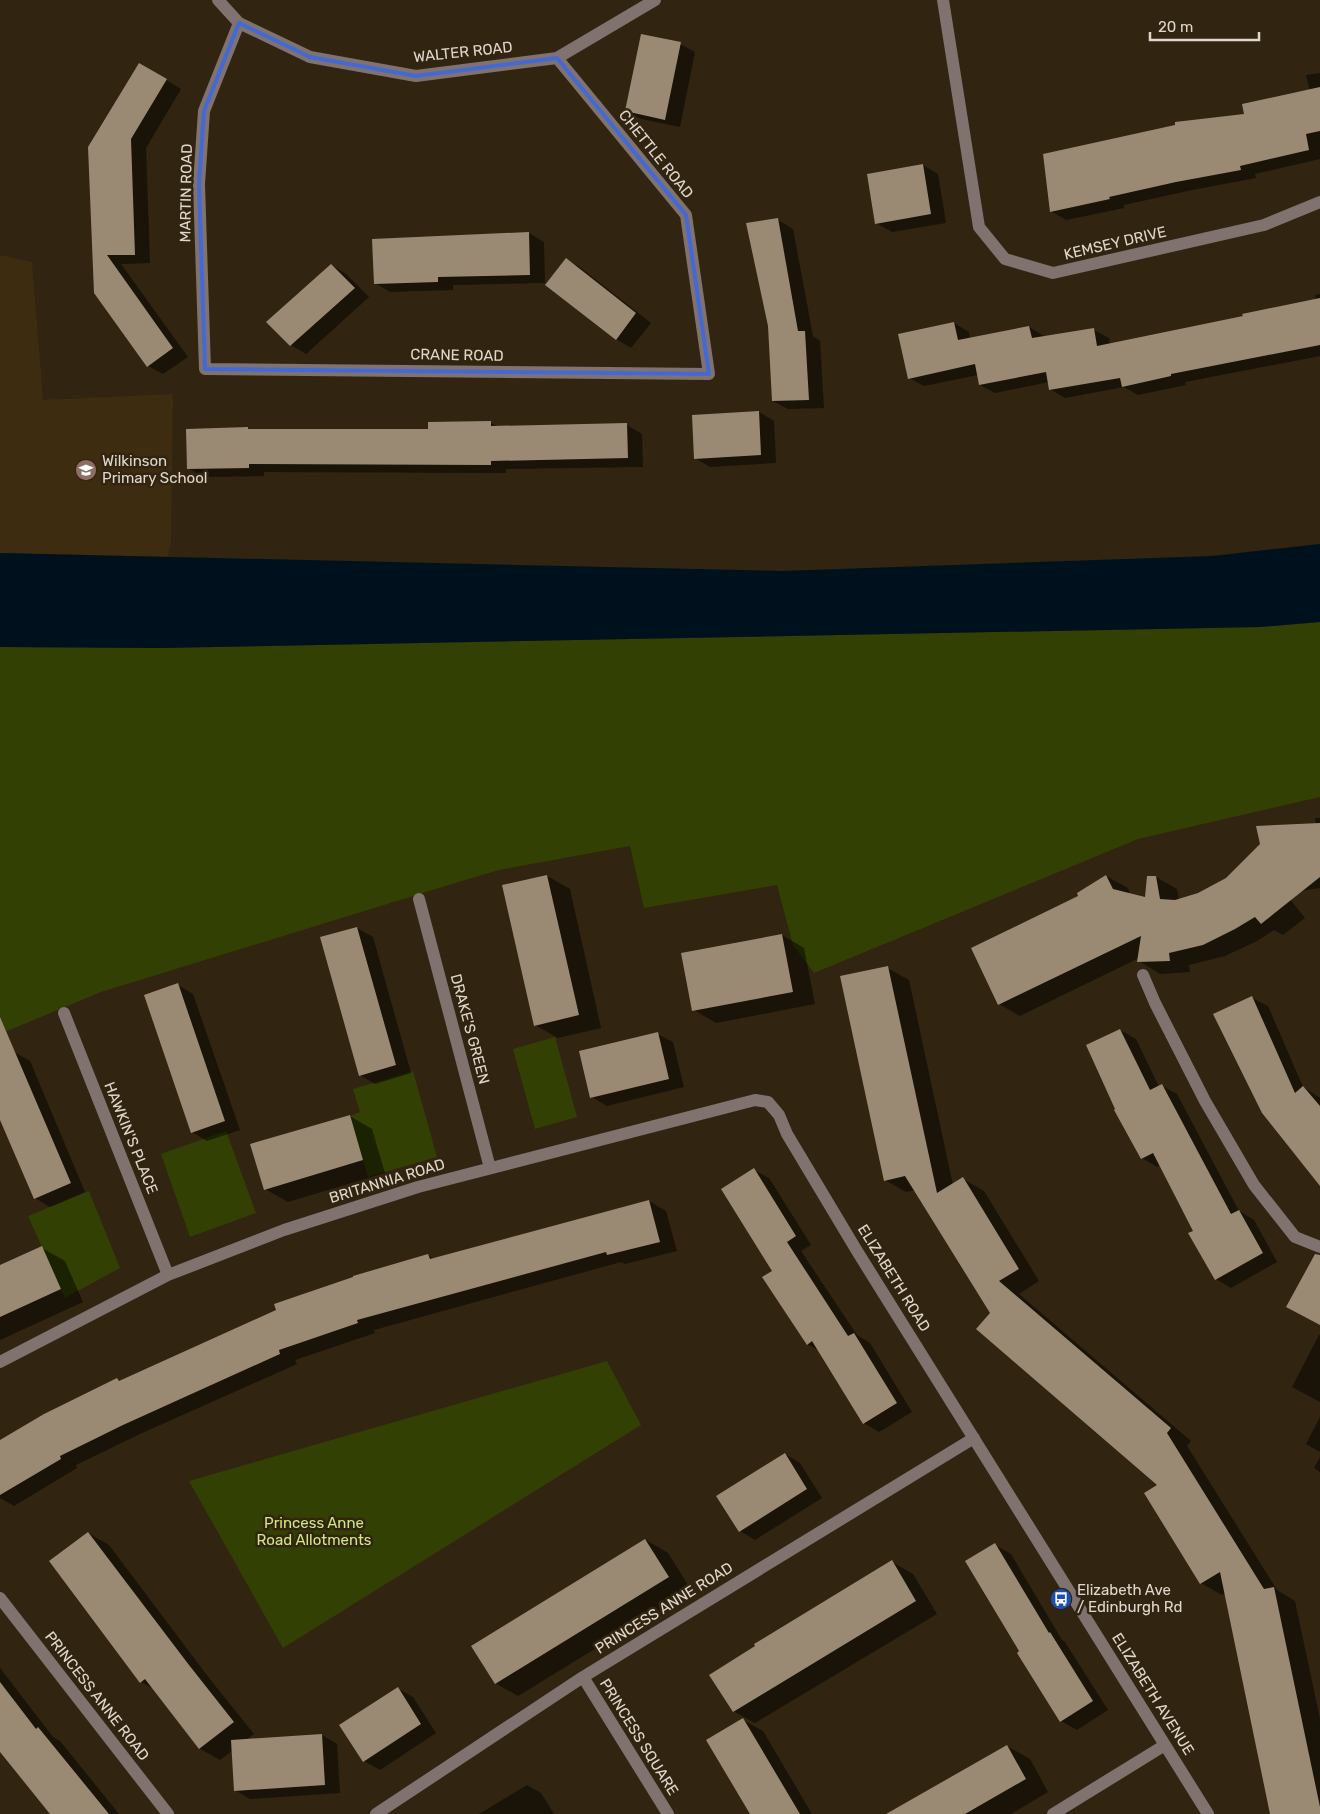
<svg xmlns="http://www.w3.org/2000/svg" width="1320" height="1814" viewBox="0 0 1320 1814" font-family="Rubik,sans-serif">
<rect width="100%" height="100%" fill="#312410"/>
<path fill="#3d2c10" d="M 0,255 L 32,262 L 43,400 L 173,394 L 171,540 L 168,557 L 0,553 Z"/>
<path fill="#334003" d="M 1320,622 L 1320,797 L 1138,839 L 814,973 L 793,945 L 777,885 L 644,908 L 630,846 L 499,870 L 465,880 L 101,992 L 0,1034 L 0,647 L 159,648 L 1260,627 Z
M 555,1037 L 577,1117 L 535,1129 L 513,1049 Z
M 413,1071 L 437,1157 L 368,1177 L 350,1116 L 360,1112 L 353,1089 Z
M 226,1131 L 256,1213 L 190,1237 L 161,1154 Z
M 89,1191 L 120,1268 L 65,1298 L 28,1216 Z
M 607,1361 L 641,1425 L 283,1648 L 189,1481 Z"/>
<path fill="#00111e" d="M 1320,544 L 1320,622 L 1260,627 L 159,648 L 0,647 L 0,553 L 782,571 L 1212,556 Z"/>
<path fill="#0007" d="M 680,44 L 695,52 L 680,127 L 641,119 L 626,111 Z
M 140,64 L 181,89 L 146,148 L 150,263 L 121,264 L 188,357 L 163,374 L 148,366 L 95,292 Z
M 1320,73 L 1320,159 L 1255,174 L 1256,178 L 1192,190 L 1124,205 L 1124,208 L 1066,220 L 1051,211 L 1245,115 L 1310,91 L 1306,75 Z
M 923,165 L 938,174 L 946,223 L 892,232 L 876,223 Z
M 778,220 L 793,229 L 813,336 L 820,341 L 824,408 L 788,409 L 773,401 L 769,326 Z
M 529,233 L 544,242 L 545,283 L 453,285 L 453,290 L 390,292 L 375,283 Z
M 566,259 L 581,268 L 651,323 L 631,348 L 616,339 Z
M 331,265 L 346,274 L 369,297 L 306,354 L 291,345 Z
M 1320,294 L 1320,356 L 1185,382 L 1186,385 L 1138,395 L 1124,387 L 1065,398 L 1050,389 L 1049,382 L 995,393 L 980,385 L 978,375 L 924,386 L 909,378 L 954,323 L 969,332 L 970,339 L 1029,327 L 1044,336 L 1044,338 L 1094,330 L 1109,338 L 1110,345 L 1316,301 L 1315,295 Z
M 759,412 L 774,421 L 776,463 L 710,467 L 695,458 Z
M 491,423 L 499,427 L 627,425 L 642,434 L 643,467 L 506,469 L 506,473 L 264,472 L 264,476 L 203,477 L 188,468 L 248,428 L 252,431 L 430,430 Z
M 1315,818 L 1320,818 L 1320,888 L 1285,893 L 1305,918 L 1283,935 L 1274,930 L 1257,941 L 1225,956 L 1189,965 L 1190,972 L 1160,974 L 1139,961 L 1139,958 L 1020,1016 L 999,1004 L 1080,896 L 1106,876 L 1128,888 L 1130,894 L 1146,898 L 1156,877 L 1177,889 L 1179,900 L 1198,894 L 1227,879 L 1316,824 Z
M 547,876 L 570,889 L 601,1028 L 558,1038 L 535,1025 Z
M 357,928 L 373,937 L 411,1073 L 375,1084 L 360,1075 Z
M 782,935 L 804,948 L 815,1004 L 716,1023 L 694,1010 Z
M 887,968 L 909,980 L 953,1185 L 963,1179 L 984,1191 L 1039,1281 L 1019,1294 L 1191,1441 L 1187,1446 L 1277,1590 L 1295,1601 L 1320,1719 L 1320,1814 L 1279,1814 L 1226,1593 L 1222,1595 L 1201,1583 L 1159,1485 L 991,1313 L 916,1190 L 906,1192 L 885,1180 Z
M 178,985 L 193,994 L 240,1130 L 207,1141 L 192,1132 Z
M 1252,998 L 1268,1006 L 1303,1087 L 1320,1098 L 1320,1182 Z
M 1120,1030 L 1136,1039 L 1159,1087 L 1162,1086 L 1177,1094 L 1239,1211 L 1254,1220 L 1277,1262 L 1231,1288 L 1216,1279 L 1195,1231 L 1160,1165 L 1157,1167 L 1142,1158 Z
M 657,1034 L 673,1042 L 684,1087 L 607,1106 L 592,1097 Z
M 14,1052 L 30,1061 L 85,1192 L 50,1207 L 35,1198 L 0,1117 L 0,1058 Z
M 350,1116 L 372,1129 L 385,1173 L 288,1202 L 265,1189 Z
M 754,1170 L 769,1178 L 811,1245 L 801,1251 L 857,1335 L 870,1343 L 912,1412 L 879,1432 L 864,1423 L 820,1351 L 807,1344 L 773,1271 Z
M 649,1201 L 666,1211 L 677,1251 L 625,1264 L 621,1262 L 374,1330 L 375,1333 L 295,1360 L 297,1364 L 140,1434 L 76,1465 L 77,1468 L 14,1506 L 0,1498 L 0,1441 L 117,1379 L 121,1382 L 428,1255 L 434,1259 Z
M 42,1248 L 65,1261 L 83,1302 L 0,1340 L 0,1267 Z
M 1319,1335 L 1320,1335 L 1320,1402 L 1292,1387 Z
M 1320,1417 L 1320,1452 L 1306,1444 Z
M 785,1454 L 800,1463 L 822,1498 L 755,1540 L 740,1531 Z
M 1320,1457 L 1320,1472 L 1314,1468 Z
M 88,1533 L 109,1545 L 209,1678 L 254,1734 L 246,1740 L 322,1735 L 337,1744 L 340,1793 L 250,1799 L 235,1790 L 233,1750 L 220,1760 L 199,1748 L 154,1689 L 141,1682 Z
M 646,1540 L 668,1553 L 691,1590 L 518,1696 L 495,1683 Z
M 995,1545 L 1011,1554 L 1062,1640 L 1065,1642 L 1108,1710 L 1077,1730 L 1061,1721 L 1021,1652 Z
M 892,1562 L 913,1574 L 937,1614 L 755,1723 L 733,1711 L 757,1646 Z
M 0,1668 L 53,1737 L 60,1741 L 119,1814 L 51,1814 L 0,1752 Z
M 398,1689 L 413,1697 L 436,1733 L 380,1770 L 364,1761 Z
M 743,1720 L 763,1731 L 812,1814 L 751,1814 Z
M 1007,1746 L 1030,1759 L 1048,1792 L 1011,1814 L 887,1814 Z
M 527,1785 L 541,1793 L 554,1814 L 479,1814 Z"/>
<path fill="#9b8a73" d="M 641,34 L 681,42 L 665,120 L 625,111 Z
M 139,63 L 167,79 L 131,139 L 135,255 L 107,255 L 173,348 L 147,367 L 94,293 L 88,147 Z
M 1320,87 L 1320,131 L 1306,134 L 1309,150 L 1240,166 L 1241,170 L 1176,182 L 1109,197 L 1110,199 L 1050,212 L 1043,154 L 1175,125 L 1175,122 L 1244,114 L 1242,104 Z
M 923,164 L 931,214 L 875,224 L 867,174 Z
M 778,218 L 798,331 L 805,331 L 809,400 L 772,401 L 768,326 L 746,223 Z
M 529,232 L 530,275 L 438,277 L 438,282 L 374,284 L 372,239 Z
M 566,258 L 636,313 L 616,340 L 545,285 Z
M 331,264 L 355,288 L 290,346 L 266,322 Z
M 1320,298 L 1320,345 L 1171,374 L 1171,376 L 1122,387 L 1120,378 L 1049,390 L 1046,372 L 979,385 L 975,364 L 908,379 L 898,334 L 954,322 L 958,340 L 1029,326 L 1032,338 L 1094,328 L 1097,346 L 1243,316 L 1242,314 Z
M 759,411 L 761,455 L 694,459 L 692,415 Z
M 491,421 L 491,426 L 627,423 L 628,458 L 491,461 L 491,465 L 249,464 L 249,468 L 187,469 L 186,429 L 248,427 L 248,429 L 428,429 L 428,422 Z
M 1320,823 L 1320,877 L 1261,924 L 1255,917 L 1235,929 L 1203,945 L 1169,953 L 1170,961 L 1137,962 L 1141,936 L 998,1005 L 971,948 L 1078,896 L 1077,893 L 1106,875 L 1113,889 L 1145,897 L 1147,876 L 1156,876 L 1160,899 L 1175,900 L 1198,893 L 1226,878 L 1260,844 L 1256,826 Z
M 547,875 L 579,1015 L 534,1026 L 502,885 Z
M 357,927 L 396,1065 L 359,1076 L 320,937 Z
M 782,934 L 793,992 L 692,1011 L 681,953 Z
M 888,966 L 937,1193 L 963,1177 L 1019,1269 L 999,1281 L 1171,1428 L 1167,1433 L 1264,1589 L 1274,1587 L 1320,1807 L 1320,1814 L 1270,1814 L 1220,1572 L 1200,1584 L 1144,1493 L 1157,1485 L 976,1329 L 990,1313 L 905,1176 L 884,1181 L 840,976 Z
M 178,983 L 225,1121 L 191,1133 L 144,995 Z
M 1252,996 L 1295,1093 L 1303,1086 L 1320,1106 L 1320,1186 L 1262,1113 L 1213,1014 Z
M 0,1017 L 71,1183 L 34,1199 L 0,1120 Z
M 1120,1029 L 1150,1090 L 1162,1084 L 1231,1214 L 1239,1210 L 1263,1253 L 1215,1280 L 1188,1233 L 1193,1231 L 1153,1153 L 1141,1159 L 1114,1110 L 1115,1109 L 1086,1045 Z
M 658,1032 L 669,1079 L 590,1098 L 579,1051 Z
M 350,1115 L 363,1160 L 264,1190 L 250,1144 Z
M 754,1168 L 796,1236 L 787,1242 L 848,1336 L 854,1333 L 897,1403 L 863,1424 L 812,1341 L 807,1345 L 762,1277 L 772,1271 L 721,1189 Z
M 649,1200 L 660,1242 L 607,1255 L 606,1252 L 357,1320 L 358,1323 L 279,1350 L 280,1354 L 123,1425 L 60,1456 L 61,1459 L 0,1495 L 0,1440 L 44,1414 L 117,1378 L 119,1381 L 276,1310 L 274,1304 L 353,1277 L 353,1276 L 428,1254 L 430,1259 Z
M 42,1246 L 61,1289 L 0,1317 L 0,1265 Z
M 1315,1254 L 1320,1255 L 1320,1325 L 1286,1307 Z
M 785,1453 L 807,1489 L 739,1532 L 716,1496 Z
M 88,1532 L 189,1665 L 234,1722 L 199,1749 L 145,1679 L 140,1683 L 49,1561 Z
M 645,1539 L 669,1577 L 495,1684 L 471,1646 Z
M 995,1543 L 1049,1633 L 1050,1632 L 1093,1701 L 1060,1722 L 1017,1653 L 1019,1651 L 965,1561 Z
M 892,1560 L 916,1601 L 733,1712 L 709,1675 L 755,1646 L 754,1644 Z
M 0,1682 L 36,1729 L 38,1727 L 109,1814 L 50,1814 L 0,1752 Z
M 398,1687 L 421,1724 L 363,1762 L 339,1725 Z
M 743,1718 L 800,1814 L 750,1814 L 706,1740 Z
M 322,1734 L 325,1785 L 234,1791 L 231,1740 Z
M 1007,1745 L 1026,1779 L 965,1814 L 886,1814 Z"/>
<g fill="none" stroke-linecap="round" stroke-linejoin="round">
<path stroke="#7f726f" stroke-width="12" d="M 218,0 L 239,23 L 310,57 L 416,76 L 557,58 L 655,0
M 943,0 L 979,227 L 1005,259 L 1053,273 L 1264,225 L 1320,202
M 239,23 L 204,111 L 199,184 L 205,369 L 709,374 L 686,215 L 557,58
M 419,899 L 490,1168
M 1143,975 L 1155,1003 L 1205,1101 L 1254,1185 L 1295,1237 L 1320,1247
M 64,1013 L 168,1275
M 0,1362 L 168,1275 L 284,1230 L 418,1187 L 755,1100 L 768,1102 L 779,1115 L 787,1134 L 857,1251 L 1208,1814
M 0,1598 L 168,1814
M 583,1677 L 668,1814
M 376,1814 L 583,1677 L 974,1438
M 1053,1814 L 1165,1745"/>
</g>
<path fill="none" stroke="#4469d5" stroke-width="4" stroke-linejoin="round" d="M 239,23 L 310,57 L 416,76 L 557,58 L 686,215 L 709,374 L 205,369 L 199,184 L 204,111 Z"/>
<defs>
<g id="school-disc" transform="scale(1.125)"><circle r="9.5" fill="#8d6e63" stroke="#312410"/><path d="M0-5L7-2L0 1L-7-2ZM-4 1L0 2.5L4 1V4Q0 6-4 4Z" fill="#fff"/></g>
<g id="bus-disc" transform="scale(1.125)"><circle r="9.5" fill="#1a4fb4" stroke="#312410"/><path d="M-5-6H5V4H4V6H2V4H-2V6H-4V4H-5ZM-3.5-4V0h7V-4ZM-3.5 1.2v1.5H-2V1.2ZM2 1.2v1.5H3.5V1.2Z" fill="#fff"/></g>
</defs>
<g fill-rule="evenodd">
<use href="#school-disc" x="86" y="470"/>
<use href="#bus-disc" x="1061" y="1599"/>
</g>
<g text-anchor="middle" stroke-width="5" stroke-linejoin="round" paint-order="stroke">
<g font-size="15" fill="#e0d7cb" stroke="#312410">
<text transform="translate(463 52) rotate(-6)" y="5">WALTER ROAD</text>
<text transform="translate(656 154) rotate(51)" y="5">CHETTLE ROAD</text>
<text transform="translate(186 193) rotate(-89)" y="5">MARTIN ROAD</text>
<text transform="translate(1115 243) rotate(-13)" y="5">KEMSEY DRIVE</text>
<text transform="translate(457 355) rotate(1)" y="5">CRANE ROAD</text>
<text transform="translate(470 1029) rotate(75)" y="5">DRAKE'S GREEN</text>
<text transform="translate(131 1138) rotate(68)" y="5">HAWKIN'S PLACE</text>
<text transform="translate(387 1181) rotate(-17)" y="5">BRITANNIA ROAD</text>
<text transform="translate(894 1278) rotate(58)" y="5">ELIZABETH ROAD</text>
<text transform="translate(664 1608) rotate(-32)" y="5">PRINCESS ANNE ROAD</text>
<text transform="translate(1153 1694) rotate(58)" y="5">ELIZABETH AVENUE</text>
<text transform="translate(97 1696) rotate(52)" y="5">PRINCESS ANNE ROAD</text>
<text transform="translate(639 1737) rotate(58)" y="5">PRINCESS SQUARE</text>
</g>
<g font-size="15" fill="#e0d7cb" stroke="#312410" text-anchor="start">
<text x="102" y="466">Wilkinson<tspan x="102" dy="17">Primary School</tspan></text>
<text x="1077" y="1595">Elizabeth Ave<tspan x="1077" dy="17">/ Edinburgh Rd</tspan></text>
</g>
<g font-size="15" fill="#cde97f" stroke="#312410">
<text x="314" y="1528">Princess Anne<tspan x="314" dy="17">Road Allotments</tspan></text>
</g>
</g>
<path d="M1150 32v8h109v-8" fill="none" stroke="#e0d7cb" stroke-width="2.5"/>
<text x="1158" y="32" font-size="15" fill="#e0d7cb" stroke="#312410" stroke-width="4" paint-order="stroke">20 m</text>
</svg>
